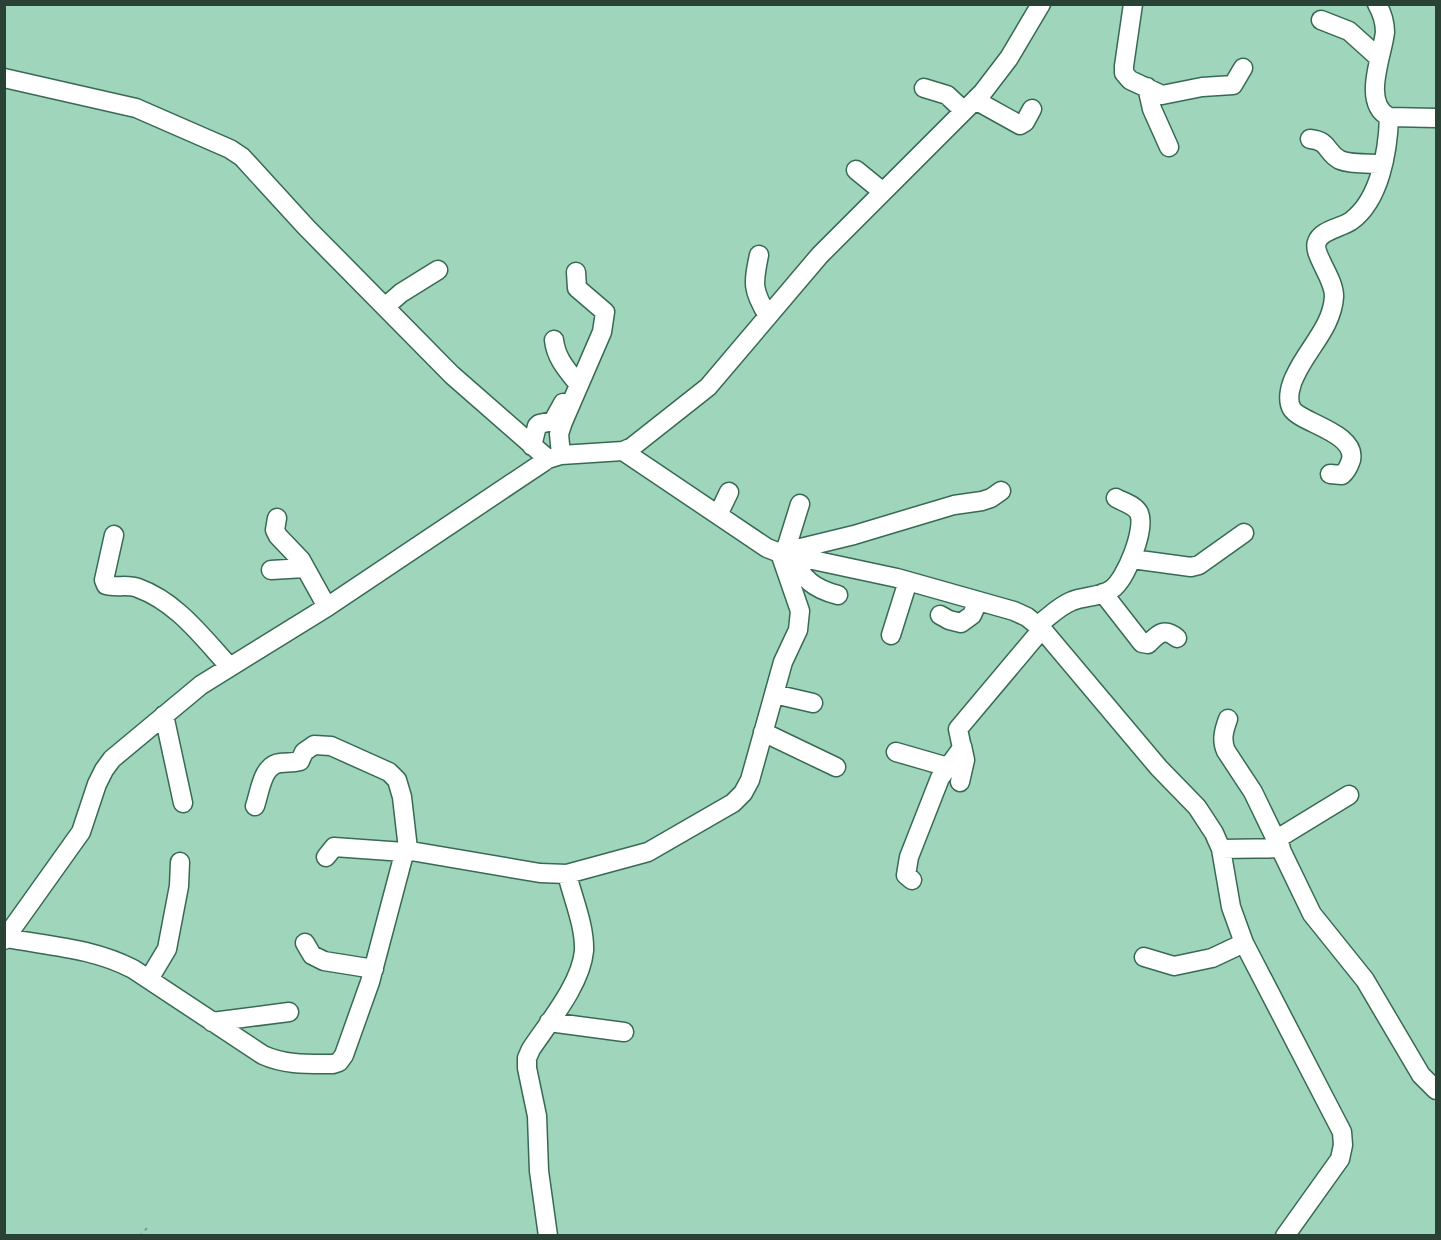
<svg xmlns="http://www.w3.org/2000/svg" width="1441" height="1240" viewBox="0 0 1441 1240" font-family="Ubuntu,sans-serif">
<rect width="100%" height="100%" fill="#9fd5ba"/>
<g fill="none" stroke-linecap="round" stroke-linejoin="round">
<g stroke="#376a53" stroke-width="21">
<path id="minor" d="M 1133,4 L 1124,66 L 1124,73 L 1130,80 L 1162,95 L 1202,87 L 1233,85 L 1243,68
M 1377,4 C 1382,13 1385,22 1385,32 C 1383,54 1361,103 1389,117 L 1436,118
M 1321,20 L 1349,31 L 1379,58
M 4,78 L 136,108 L 230,149 L 242,157 L 306,227 L 452,375 L 548,459
M 1147,87 L 1152,109 L 1169,147
M 924,88 L 947,95 L 964,111
M 975,100 L 1020,125 L 1025,122 L 1032,109
M 1310,139 C 1330,141 1325,152 1340,160 C 1352,165 1370,163 1383,164
M 856,170 L 883,192
M 759,255 C 753,284 752,290 768,316
M 385,307 L 401,293 L 438,270
M 554,340 C 556,359 568,371 579,385
M 532,446 L 537,426 L 539,424 L 553,421 L 563,403
M 623,451 L 767,548 L 780,553 L 897,578 L 1014,611 L 1027,617 L 1042,629 L 1159,768 L 1197,807 L 1214,833 L 1221,849 L 1231,907 L 1244,943 L 1342,1132 L 1343,1145 L 1340,1159 L 1285,1236
M 561,455 L 559,434 L 563,422 L 602,332 L 605,312 L 577,288 L 576,272
M 1330,474 L 1342,475 C 1347,471 1349,466 1351,460 C 1357,433 1301,423 1292,409 C 1286,399 1291,383 1296,374 C 1308,348 1332,327 1334,297 C 1335,279 1312,254 1317,242 C 1321,230 1341,228 1351,221 C 1380,200 1388,151 1389,117
M 718,515 L 729,492
M 277,518 L 275,530 L 278,536 L 301,560 L 327,607
M 114,535 L 104,580 L 106,585 C 116,588 128,584 138,588 C 177,602 203,638 230,667
M 785,552 L 800,504
M 792,556 C 802,579 814,589 838,595
M 1132,559 L 1191,567 L 1199,565 L 1244,533
M 271,570 L 305,568
M 1103,593 L 1142,643 L 1148,644 C 1158,634 1164,627 1177,638
M 940,615 L 949,620 L 961,623 L 972,615 L 978,601
M 1038,625 C 1049,617 1059,606 1072,601 C 1084,596 1101,597 1112,589 C 1126,579 1146,529 1139,513 C 1135,505 1123,502 1116,498
M 891,635 L 908,581
M 774,694 L 813,703
M 164,715 L 183,803
M 1228,719 C 1224,730 1221,740 1226,751 L 1253,792 L 1312,914 L 1365,980 L 1421,1075 L 1436,1090
M 763,732 L 836,767
M 896,752 L 948,767
M 960,782 L 965,760 L 962,746
M 255,806 C 260,792 262,765 280,763 C 288,762 292,763 300,761 L 304,752 L 314,745 L 331,746 L 389,772 L 397,780 L 402,797 L 408,849
M 1277,839 L 1349,795
M 1221,849 L 1281,848
M 326,857 L 334,847 L 404,852
M 912,880 L 906,875 L 909,857 L 940,778 L 962,748 L 958,729 L 1042,629
M 6,938 C 49,946 93,948 133,969 L 263,1055 C 285,1065 308,1064 333,1064 L 339,1062 L 344,1055 L 370,982 L 405,850 L 540,873 L 567,874 L 648,852 L 733,803 L 743,793 L 750,780 L 783,662 L 798,630 L 800,611 L 780,553 L 854,535 L 954,505 L 982,501 L 991,498 L 1001,491
M 4,940 L 81,832 L 97,784 L 104,770 L 112,759 L 201,685 L 327,607 L 548,459 L 561,455 L 623,451 L 632,447 L 708,387 L 820,255 L 983,92 L 1009,58 L 1041,4
M 305,943 L 312,955 L 324,961 L 374,969
M 1144,957 L 1174,966 L 1212,958 L 1244,943
M 149,979 L 167,949 L 179,886 L 180,862
M 212,1022 L 289,1012
M 549,1022 L 624,1032
M 548,1236 L 539,1171 L 537,1116 L 527,1068 L 527,1058 L 531,1049 C 549,1022 581,984 584,951 C 585,926 573,899 567,874"/>
</g>
<path stroke="#719a86" stroke-width="2" stroke-dasharray="3 4.5" stroke-linecap="butt" d="M 140,1236 L 147,1228"/>
<use href="#minor" stroke="#fff" stroke-width="18"/>
</g>
<rect width="1441" height="1240" fill="none" stroke="#2a4136" stroke-width="12"/>
</svg>
